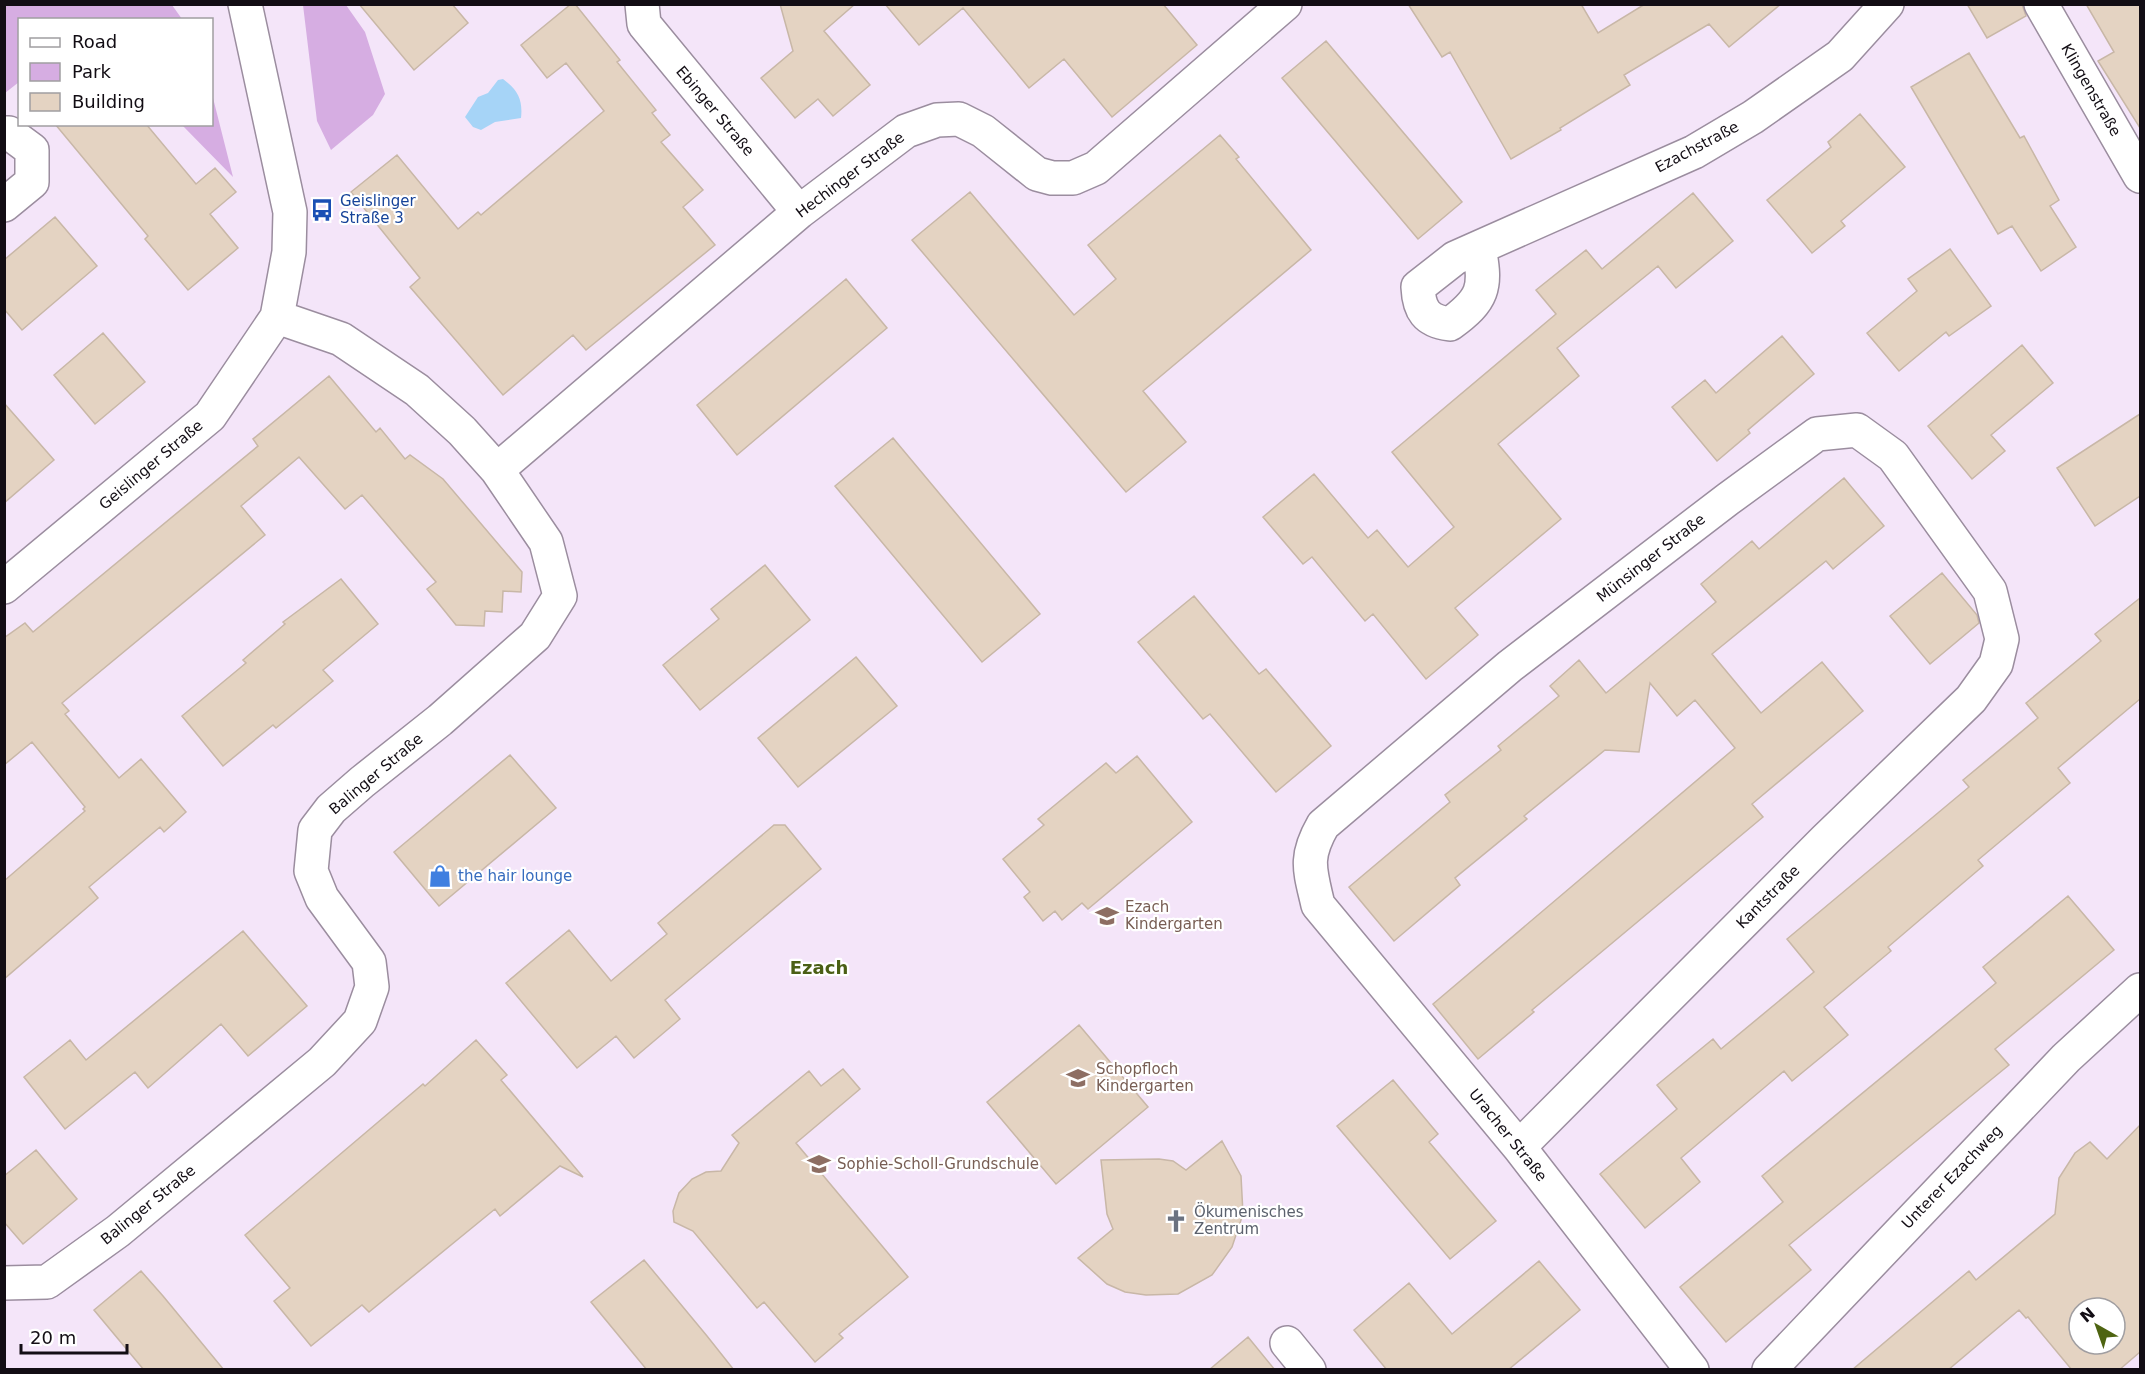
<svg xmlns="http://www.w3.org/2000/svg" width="2145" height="1374" viewBox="0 0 2145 1374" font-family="'DejaVu Sans',sans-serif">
<rect width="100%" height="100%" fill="#f4e5f9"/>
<path fill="#d6ade2" d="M 5,4 L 172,5 L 182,19 L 20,20 L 19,82 L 5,93 Z
M 303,5 L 346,5 L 365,32 L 385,94 L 373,115 L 331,150 L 317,121 Z
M 212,94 L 233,177 L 182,125 L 212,124 Z"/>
<path fill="#a6d4f7" d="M 503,79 C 518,90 523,100 521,118 L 495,122 L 481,130 L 473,127 L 465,117 L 478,97 L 488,93 L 498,80 Z"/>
<path fill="#e4d3c2" stroke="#c8b7a7" stroke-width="1.5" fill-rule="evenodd" d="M 359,4 L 452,4 L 468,23 L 414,70 Z
M 571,4 L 575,4 L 620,60 L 617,62 L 656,110 L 652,113 L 670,135 L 661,142 L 703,190 L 683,207 L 715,245 L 586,350 L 573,335 L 503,395 L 410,287 L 420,278 L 351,192 L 397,155 L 458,229 L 478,212 L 481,215 L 604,111 L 566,63 L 547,78 L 521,45 Z
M 780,4 L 855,4 L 824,31 L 870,85 L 833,116 L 818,99 L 795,118 L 761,78 L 793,51 Z
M 885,4 L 1163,4 L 1197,45 L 1112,117 L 1064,59 L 1029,88 L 963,8 L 919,45 Z
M 1408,4 L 1581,4 L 1598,33 L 1645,4 L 1781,4 L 1729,47 L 1709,24 L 1624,75 L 1630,85 L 1560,128 L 1561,130 L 1511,159 L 1450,52 L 1442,57 Z
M 1967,4 L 2022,4 L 2026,16 L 1987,38 Z
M 2086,4 L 2140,4 L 2140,128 L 2098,61 L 2114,52 Z
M 1326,41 L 1462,202 L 1418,239 L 1282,78 Z
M 1969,53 L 2020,138 L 2024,136 L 2059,200 L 2050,206 L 2076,247 L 2041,271 L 2012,226 L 1998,234 L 1911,87 Z
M 1860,114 L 1905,167 L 1841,221 L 1845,226 L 1812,253 L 1767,200 L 1831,147 L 1828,142 Z
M 55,124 L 146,124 L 196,184 L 215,168 L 236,192 L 210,214 L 238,248 L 188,290 L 145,239 L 148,236 Z
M 1220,135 L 1239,157 L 1236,159 L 1311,250 L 1143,391 L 1186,442 L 1126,492 L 912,240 L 970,192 L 1074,315 L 1116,279 L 1088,245 Z
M 1693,193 L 1733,241 L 1676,288 L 1658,266 L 1557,348 L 1579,376 L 1498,444 L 1561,519 L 1455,608 L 1478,635 L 1426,679 L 1373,614 L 1365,621 L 1312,557 L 1303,564 L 1263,517 L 1314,474 L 1368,538 L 1377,530 L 1408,567 L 1454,527 L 1392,452 L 1556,314 L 1536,290 L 1586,250 L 1602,269 Z
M 55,217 L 97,266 L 22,330 L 4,309 L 4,260 Z
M 1950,249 L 1991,306 L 1949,336 L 1946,332 L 1899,371 L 1867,333 L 1917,291 L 1908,279 Z
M 846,279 L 887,328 L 737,455 L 697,405 Z
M 103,333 L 145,382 L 95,424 L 54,375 Z
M 1782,336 L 1814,374 L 1748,430 L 1750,433 L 1717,461 L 1672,407 L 1705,380 L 1716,393 Z
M 2022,345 L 2053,383 L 1991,435 L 2005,451 L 1972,479 L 1928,426 Z
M 329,376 L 376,432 L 380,428 L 405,459 L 410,455 L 443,479 L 522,572 L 521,592 L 503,591 L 502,612 L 485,611 L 484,626 L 456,625 L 427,589 L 436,582 L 362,495 L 345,509 L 299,457 L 241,506 L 265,535 L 62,703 L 69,711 L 65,714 L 119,778 L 141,759 L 186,812 L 164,832 L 160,827 L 89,887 L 98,898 L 4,979 L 4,881 L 85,811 L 83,809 L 85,807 L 32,742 L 4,765 L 4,638 L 25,623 L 33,632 L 258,446 L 253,439 Z
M 4,403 L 54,460 L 4,503 Z
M 2140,414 L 2140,496 L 2095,526 L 2057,468 Z
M 893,438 L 1040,614 L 982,662 L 835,486 Z
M 1844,478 L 1884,526 L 1833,569 L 1826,561 L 1712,654 L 1761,713 L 1822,662 L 1863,711 L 1752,804 L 1763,817 L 1532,1010 L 1534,1012 L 1478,1059 L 1433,1004 L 1735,748 L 1695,700 L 1677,716 L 1650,683 L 1639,752 L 1605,750 L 1524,816 L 1527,819 L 1455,878 L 1460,885 L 1394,941 L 1349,887 L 1450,802 L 1445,795 L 1501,750 L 1498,746 L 1559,696 L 1550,686 L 1579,660 L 1606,693 L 1716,602 L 1701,584 L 1752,541 L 1759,549 Z
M 765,565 L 810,620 L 700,710 L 663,665 L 719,619 L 711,609 Z
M 1942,573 L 1977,615 L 1979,623 L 1930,664 L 1890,616 Z
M 341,579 L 378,624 L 323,670 L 333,681 L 276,728 L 273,725 L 223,766 L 182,716 L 246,663 L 243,660 L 285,624 L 283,622 Z
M 1194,596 L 1259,674 L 1266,669 L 1331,746 L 1276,792 L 1210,714 L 1203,719 L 1138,642 Z
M 2140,598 L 2140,699 L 2058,768 L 2070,783 L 1978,860 L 1983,866 L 1888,947 L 1891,951 L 1824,1007 L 1848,1035 L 1792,1081 L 1784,1071 L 1681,1158 L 1700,1182 L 1645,1228 L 1600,1174 L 1677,1109 L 1657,1085 L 1713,1039 L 1721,1049 L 1814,972 L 1787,939 L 1969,787 L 1963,780 L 2038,718 L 2026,703 L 2101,641 L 2095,634 Z
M 856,657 L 897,706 L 798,787 L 758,738 Z
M 510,755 L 556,808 L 439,906 L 394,852 Z
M 1137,756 L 1192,822 L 1088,909 L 1082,903 L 1062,920 L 1055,911 L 1043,921 L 1024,897 L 1030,892 L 1003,859 L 1044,825 L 1038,819 L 1106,763 L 1116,773 Z
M 774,825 L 785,825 L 821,869 L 665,1000 L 680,1019 L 634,1058 L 616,1036 L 577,1068 L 506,983 L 569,930 L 611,981 L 667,934 L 658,923 Z
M 2068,896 L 2114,950 L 1995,1049 L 2009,1065 L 1789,1245 L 1811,1270 L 1726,1342 L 1680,1287 L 1783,1202 L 1762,1176 L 1996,983 L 1983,967 Z
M 243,931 L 307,1006 L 248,1056 L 221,1024 L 148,1088 L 135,1072 L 65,1129 L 24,1077 L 70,1040 L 86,1060 Z
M 1079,1025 L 1148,1107 L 1056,1184 L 987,1102 Z
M 476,1040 L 507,1075 L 501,1080 L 583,1177 L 560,1166 L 500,1216 L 495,1209 L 369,1312 L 362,1305 L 311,1346 L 274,1301 L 290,1288 L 245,1235 L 423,1084 L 425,1086 Z
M 843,1069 L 860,1089 L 796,1143 L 908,1277 L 839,1334 L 843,1338 L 815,1362 L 764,1302 L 757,1308 L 693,1231 L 674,1222 L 673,1211 L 679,1193 L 692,1179 L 706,1172 L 721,1171 L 739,1143 L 732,1135 L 809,1071 L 821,1086 Z
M 1393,1080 L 1438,1134 L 1429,1142 L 1496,1221 L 1450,1259 L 1337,1126 Z
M 2140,1125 L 2140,1352 L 2119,1370 L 2072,1370 L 2028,1317 L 2026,1318 L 2019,1310 L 1948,1370 L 1852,1370 L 1969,1271 L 1976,1280 L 2055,1214 L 2059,1178 L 2075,1153 L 2090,1142 L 2107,1159 ZM 2079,1308 L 2115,1308 L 2115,1344 L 2079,1344 Z
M 1222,1141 L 1241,1176 L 1243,1214 L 1232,1247 L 1212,1275 L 1178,1294 L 1146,1295 L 1125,1292 L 1107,1284 L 1078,1258 L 1113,1229 L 1107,1214 L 1101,1160 L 1159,1159 L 1173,1161 L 1186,1170 Z
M 36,1150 L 77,1199 L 23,1244 L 4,1222 L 4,1176 Z
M 644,1260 L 707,1336 L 734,1370 L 647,1370 L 591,1302 Z
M 1539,1261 L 1580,1310 L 1508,1370 L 1387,1370 L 1354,1330 L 1409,1283 L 1452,1334 Z
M 141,1271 L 163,1296 L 224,1370 L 144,1370 L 94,1310 Z
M 1248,1337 L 1275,1370 L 1209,1370 Z"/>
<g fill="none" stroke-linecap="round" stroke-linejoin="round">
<g stroke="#9b8d9f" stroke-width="36">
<path id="minor" d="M 642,4 L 644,24 L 799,212
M 2041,4 L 2140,176
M 4,133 L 9,133 L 32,150 L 32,182 L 4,205
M 1479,248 C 1487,288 1483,300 1450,324 C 1426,321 1419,310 1418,287 L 1455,258 L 1694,152 L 1753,117 L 1840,56 L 1887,4
M 497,470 L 799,212 L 906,131 L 937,120 L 959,119 L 983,131 L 1037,174 L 1052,178 L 1073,178 L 1096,168 L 1285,4
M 4,587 L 210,416 L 277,317 L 289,252 L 290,212 L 245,4
M 1519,1147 L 1825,840 L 1971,699 L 1996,664 L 2002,639 L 1990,591 L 1893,456 L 1857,430 L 1817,434 L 1728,499 L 1510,666 L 1323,825 C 1304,858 1310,870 1318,905 L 1519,1147 L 1692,1370
M 4,1283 L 47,1282 L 118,1231 L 322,1062 L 360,1021 L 372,987 L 369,962 L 322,898 L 311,871 L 315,830 L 331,809 L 362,782 L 440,720 L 535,636 L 560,596 L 546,542 L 497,470 L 462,431 L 417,390 L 341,339 L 277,317
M 1287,1343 L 1309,1370
M 1769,1370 L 2066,1058 L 2140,990"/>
</g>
<use href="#minor" stroke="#fff" stroke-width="33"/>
</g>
<defs>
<g id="bus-bare" transform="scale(1.8)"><path d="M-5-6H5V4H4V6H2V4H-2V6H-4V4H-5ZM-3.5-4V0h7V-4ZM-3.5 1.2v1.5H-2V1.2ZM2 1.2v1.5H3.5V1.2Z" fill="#1a4fb4" stroke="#fff" stroke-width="2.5" paint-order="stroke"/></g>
<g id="shop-bare" transform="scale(1.8)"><path d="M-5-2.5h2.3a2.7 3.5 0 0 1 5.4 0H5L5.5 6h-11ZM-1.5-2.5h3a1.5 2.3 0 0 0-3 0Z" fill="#3f7fe0" stroke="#fff" stroke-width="2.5" paint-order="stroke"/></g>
<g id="school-bare" transform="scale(1.8)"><path d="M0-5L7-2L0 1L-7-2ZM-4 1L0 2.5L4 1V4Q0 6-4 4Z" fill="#8d6e63" stroke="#fff" stroke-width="2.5" paint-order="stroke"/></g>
<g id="church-bare" transform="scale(1.8)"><path d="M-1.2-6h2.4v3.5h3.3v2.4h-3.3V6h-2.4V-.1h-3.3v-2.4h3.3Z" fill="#6b7280" stroke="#fff" stroke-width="2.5" paint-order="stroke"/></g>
</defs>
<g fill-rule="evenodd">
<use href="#bus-bare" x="322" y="210"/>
<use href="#shop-bare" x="440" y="876"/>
<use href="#school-bare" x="1107" y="916"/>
<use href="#school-bare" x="1078" y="1078"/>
<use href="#school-bare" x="819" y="1164"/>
<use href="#church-bare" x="1176" y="1221"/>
</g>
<g text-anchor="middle" stroke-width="4.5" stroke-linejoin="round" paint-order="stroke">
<g font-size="15" fill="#120d14" stroke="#fff">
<text transform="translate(2091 90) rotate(60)" y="5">Klingenstraße</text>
<text transform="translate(715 111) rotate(50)" y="5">Ebinger Straße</text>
<text transform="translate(1697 147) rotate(-28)" y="5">Ezachstraße</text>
<text transform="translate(850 175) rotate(-37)" y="5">Hechinger Straße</text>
<text transform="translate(151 465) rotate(-40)" y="5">Geislinger Straße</text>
<text transform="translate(1651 558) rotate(-38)" y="5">Münsinger Straße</text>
<text transform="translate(376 774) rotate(-40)" y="5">Balinger Straße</text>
<text transform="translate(1768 897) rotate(-45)" y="5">Kantstraße</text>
<text transform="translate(1508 1135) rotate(51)" y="5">Uracher Straße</text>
<text transform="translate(1952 1177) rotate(-46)" y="5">Unterer Ezachweg</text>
<text transform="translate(148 1205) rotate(-39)" y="5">Balinger Straße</text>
</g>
<g font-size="15" fill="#164399" stroke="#fff" text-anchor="start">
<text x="340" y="206">Geislinger<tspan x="340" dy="17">Straße 3</tspan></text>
</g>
<g font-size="15" fill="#366cbe" stroke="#fff" text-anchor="start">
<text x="458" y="881">the hair lounge</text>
</g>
<g font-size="15" fill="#785e54" stroke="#fff" text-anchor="start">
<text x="1125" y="912">Ezach<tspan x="1125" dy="17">Kindergarten</tspan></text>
<text x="1096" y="1074">Schopfloch<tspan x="1096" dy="17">Kindergarten</tspan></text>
<text x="837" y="1169">Sophie-Scholl-Grundschule</text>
</g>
<g font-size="15" fill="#5b616d" stroke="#fff" text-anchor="start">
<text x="1194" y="1217">Ökumenisches<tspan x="1194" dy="17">Zentrum</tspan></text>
</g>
<g font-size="18" font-weight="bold" fill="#4a5f15" stroke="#fff">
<text x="819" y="974">Ezach</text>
</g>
</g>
<rect width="2145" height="1374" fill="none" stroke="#120d14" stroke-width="12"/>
<rect x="18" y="18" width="195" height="108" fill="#ffffff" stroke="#a09ea1" stroke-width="1.5"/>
<rect x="30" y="38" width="30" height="9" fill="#ffffff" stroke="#a09ea1" stroke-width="1.5"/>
<text x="72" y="48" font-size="18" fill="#120d14">Road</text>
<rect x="30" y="63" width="30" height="18" fill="#d6ade2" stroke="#a09ea1" stroke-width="1.5"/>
<text x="72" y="78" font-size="18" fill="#120d14">Park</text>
<rect x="30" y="93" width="30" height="18" fill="#e4d3c2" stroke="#a09ea1" stroke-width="1.5"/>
<text x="72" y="108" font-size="18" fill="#120d14">Building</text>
<g transform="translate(2097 1326) rotate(320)"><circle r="28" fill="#ffffff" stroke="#a09ea1" stroke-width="1.5"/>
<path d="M0-4.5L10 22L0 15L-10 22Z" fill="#4e6411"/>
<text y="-9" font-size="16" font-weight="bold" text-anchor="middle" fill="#120d14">N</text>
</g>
<path d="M21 1344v9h106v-9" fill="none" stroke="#120d14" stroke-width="3"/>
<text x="30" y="1344" font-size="18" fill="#120d14" stroke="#ffffff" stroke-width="4.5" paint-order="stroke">20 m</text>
</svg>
